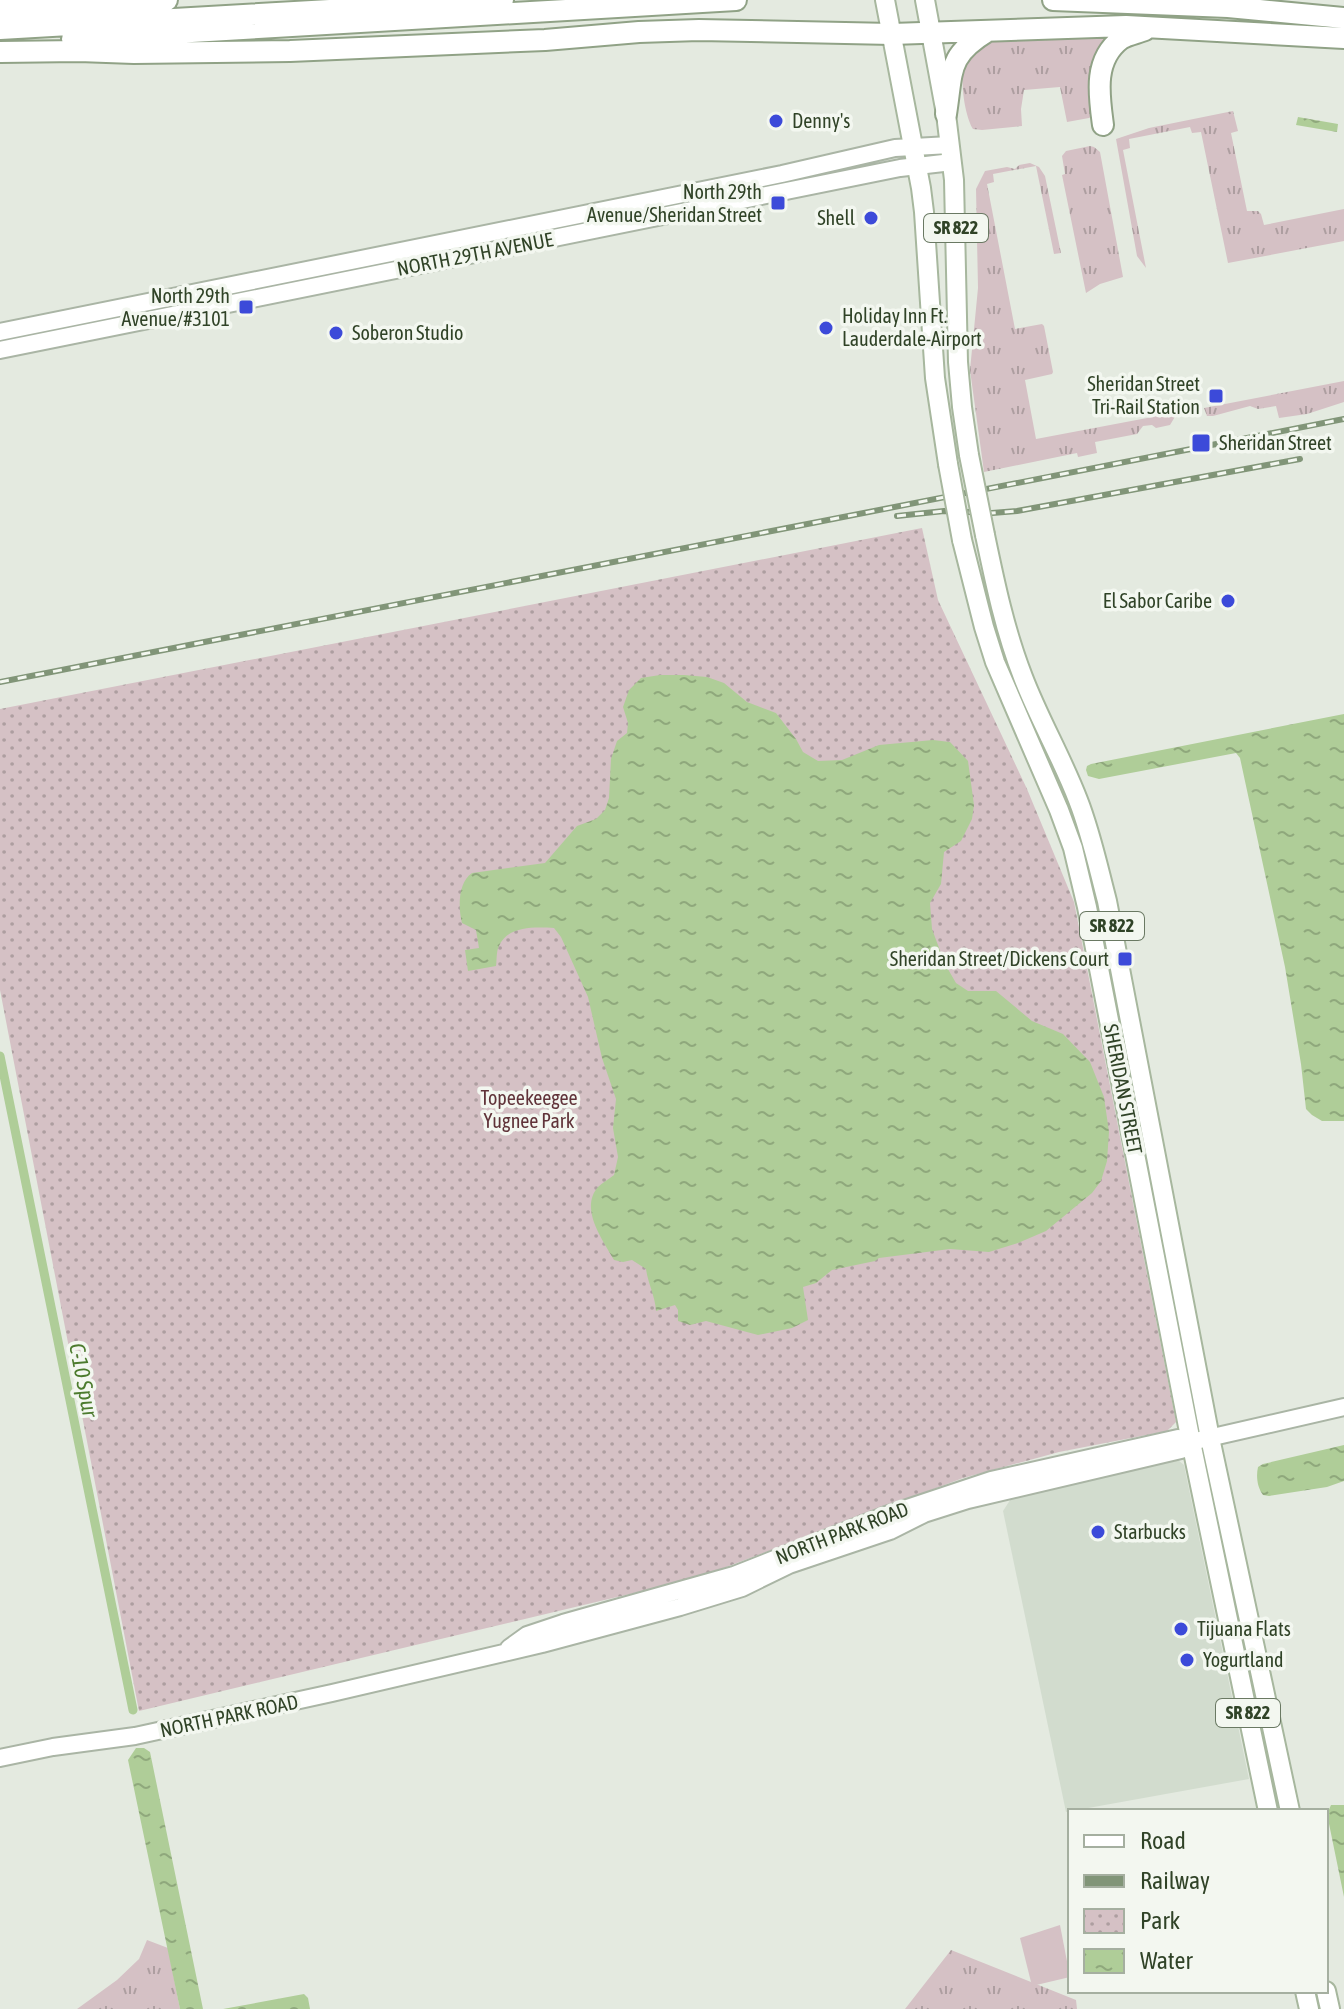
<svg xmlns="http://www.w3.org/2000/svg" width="1344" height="2009" viewBox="0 0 1344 2009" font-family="'Asap Condensed',sans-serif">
<defs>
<pattern id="grass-tufts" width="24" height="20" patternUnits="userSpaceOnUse" patternTransform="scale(2)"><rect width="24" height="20" fill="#d5c1c5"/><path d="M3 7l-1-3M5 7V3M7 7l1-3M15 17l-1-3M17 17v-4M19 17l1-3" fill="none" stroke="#ad9ea0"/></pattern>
<pattern id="park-dots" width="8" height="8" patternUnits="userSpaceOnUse" patternTransform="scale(2)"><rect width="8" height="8" fill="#d5c1c5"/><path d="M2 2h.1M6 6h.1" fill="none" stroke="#ad9ea0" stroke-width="1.8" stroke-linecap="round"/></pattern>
<pattern id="water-ripples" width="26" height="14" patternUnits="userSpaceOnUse" patternTransform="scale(2)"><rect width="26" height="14" fill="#afcd98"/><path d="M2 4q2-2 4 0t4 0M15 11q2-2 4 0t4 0" fill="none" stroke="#8fa87c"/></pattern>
</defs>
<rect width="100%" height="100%" fill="#e4eae0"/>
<path fill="#d2dcce" d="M 1178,1460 L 1184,1465 L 1249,1779 L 1066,1812 L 1003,1511 L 1014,1494 Z"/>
<path fill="url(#grass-tufts)" d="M 1114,34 L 1092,116 L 1089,118 L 1067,122 L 1060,87 L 1024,90 L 1021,109 L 1022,126 L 982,130 L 973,129 C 965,117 959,79 965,65 C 969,56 978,46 984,38 Z
M 1233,111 L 1238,131 L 1231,133 L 1247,211 L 1258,211 L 1261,214 L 1264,225 L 1344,209 L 1344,241 L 1228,263 L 1201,132 L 1192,133 L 1190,127 L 1129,139 L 1130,148 L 1123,150 L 1146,268 L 1137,256 L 1116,139 L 1149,128 Z
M 1090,146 L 1094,147 L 1100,152 L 1123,277 L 1100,284 L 1086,293 L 1062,175 L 1065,174 L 1062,156 L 1066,151 Z
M 1030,163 L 1039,167 L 1045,176 L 1061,253 L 1054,254 L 1036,166 L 993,174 L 994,182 L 987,184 L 1015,329 L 1042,324 L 1044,326 L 1053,372 L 1052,374 L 1025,380 L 1036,439 L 1163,415 L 1164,417 L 1176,415 L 1170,425 L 1156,428 L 1152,425 L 1143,426 L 1137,434 L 1095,442 L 1097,453 L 1078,457 L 1077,453 L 984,472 L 970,370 L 978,288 L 976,189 L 985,171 L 1007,167 L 1015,169 L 1019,165 Z
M 1344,381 L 1344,402 L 1307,414 L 1279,418 L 1276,406 L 1258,409 L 1250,406 L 1213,416 L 1207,416 L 1204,408 Z
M 147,1940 L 168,1948 L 180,2009 L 77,2009 L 117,1980 L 139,1959 Z
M 951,1950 L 1076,2000 L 1077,2009 L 905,2009 Z"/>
<path fill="url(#park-dots)" d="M 922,528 L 938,600 L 1027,789 L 1074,902 L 1176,1422 L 1167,1431 L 1059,1452 L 963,1478 L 697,1578 L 139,1711 L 0,990 L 0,709 Z"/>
<path fill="#d5c1c5" d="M 1060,1925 L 1070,1977 L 1032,1986 L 1020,1938 Z"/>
<path fill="url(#water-ripples)" d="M 1298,117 L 1338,124 L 1337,132 L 1296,125 Z
M 660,675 L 684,675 L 707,677 L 724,683 L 747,702 L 776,713 L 796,739 L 803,752 L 818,761 L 842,760 L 879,745 L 933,740 L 950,742 L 968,761 L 974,805 L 972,819 L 961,841 L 944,852 L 941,884 L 930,903 L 932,929 L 945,964 L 956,983 L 968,991 L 996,991 L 1032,1021 L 1063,1034 L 1090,1062 L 1104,1097 L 1109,1132 L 1107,1161 L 1101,1181 L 1092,1193 L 1046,1231 L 1018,1243 L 989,1252 L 950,1249 L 879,1258 L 875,1261 L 832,1270 L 816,1283 L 803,1287 L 808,1320 L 792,1328 L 758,1335 L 706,1321 L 690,1325 L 678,1321 L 678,1310 L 675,1305 L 656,1311 C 655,1295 648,1284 646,1269 L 632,1260 L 623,1262 L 614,1260 C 603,1240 579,1209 598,1187 C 602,1183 609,1179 614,1175 L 618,1157 L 613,1128 L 616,1099 L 602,1058 L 588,997 L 561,937 L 554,928 C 536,927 508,925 499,946 C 496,952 497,960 496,966 L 468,971 L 465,950 L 479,948 L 476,930 L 462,923 C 458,908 458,882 472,873 L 545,863 L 577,826 L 596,819 L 605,810 L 609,798 L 611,759 L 617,741 L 627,733 L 628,723 L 623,707 L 629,690 L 641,678 Z
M 1344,714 L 1344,1121 L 1322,1121 L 1312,1115 L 1306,1109 L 1301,1064 L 1285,967 L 1240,758 L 1236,753 L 1099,779 L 1088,776 L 1086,770 L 1087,766 L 1091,764 Z
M 1344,1445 L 1344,1481 L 1327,1487 L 1269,1496 L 1263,1495 C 1257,1487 1256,1476 1258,1467 L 1263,1464 Z
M 136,1748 L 144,1748 L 150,1752 L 203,2009 L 180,2009 L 128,1760 Z
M 1331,1805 L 1344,1805 L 1344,1897 L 1327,1814 Z
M 304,1994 L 308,1998 L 310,2009 L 223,2009 Z"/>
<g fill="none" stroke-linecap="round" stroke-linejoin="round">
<path stroke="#afcd98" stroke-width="9" d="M 0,1056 L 133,1710"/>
<g stroke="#aab5a5" stroke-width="20">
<path id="secondary" d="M 0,332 L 782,174 L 895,148 L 950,145
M 0,350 L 900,168 L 952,162
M 509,1648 L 527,1635 L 563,1623 L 734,1575 L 886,1515 L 991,1480 L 1178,1438 L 1191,1442 L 1344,1407
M 0,1758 L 53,1747 L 135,1736 L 332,1693 L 542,1644 L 680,1607 L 742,1588 L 789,1565 L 890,1531 L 924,1514 L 968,1500 L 1181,1450 L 1191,1442"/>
</g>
<g stroke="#a7b79e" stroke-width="22">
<path id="primary" d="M 885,0 L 921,188 L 924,212 L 935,378 L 948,464
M 925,0 L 946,114 L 954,180 L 958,362 L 962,407 L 969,455
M 985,535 C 995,583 1005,631 1023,677 C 1039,719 1062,758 1078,800 C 1091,833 1098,867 1107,901 L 1210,1438 L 1290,1811
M 962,540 L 984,627 L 995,662 L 1059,810 L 1073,848 L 1087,907 L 1191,1442 L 1268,1811
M 1305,1991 L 1309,2009
M 1326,1991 L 1330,2009"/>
</g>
<g stroke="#90a286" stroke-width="24">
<path id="highway" d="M 1053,0 L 1228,7 L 1344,18
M 0,10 L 167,0
M 0,29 L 503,0
M 72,39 L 736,0
M 0,52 L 79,51 L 134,53 L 290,51 L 545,40 L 639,32 L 699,30 L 892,34 L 1126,26 L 1344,38
M 946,114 C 953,70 947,56 988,31
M 1103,125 C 1099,95 1093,60 1121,39 C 1127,35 1138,33 1145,30"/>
</g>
<use href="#secondary" stroke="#fff" stroke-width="16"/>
<use href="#primary" stroke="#fff" stroke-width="18"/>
<use href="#highway" stroke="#fff" stroke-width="20"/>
<g stroke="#819578" stroke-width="6">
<path id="rail" d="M 897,516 L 944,511 L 992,513 L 1017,511 L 1300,459
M 0,682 L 1344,419"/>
</g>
<use href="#rail" stroke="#f3f7f0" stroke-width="3" stroke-dasharray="9" stroke-linecap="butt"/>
<g stroke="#a7b79e" stroke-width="22" stroke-linecap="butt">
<path id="primary-bridge" d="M 969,455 L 985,535
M 948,464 L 962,540"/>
</g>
<use href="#primary-bridge" stroke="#fff" stroke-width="18"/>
</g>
<g fill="#3c4ad9" stroke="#f3f7f0" stroke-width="3">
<circle cx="776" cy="121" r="8"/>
<rect x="770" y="195" width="16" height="16" rx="4"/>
<circle cx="871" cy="218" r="8"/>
<rect x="238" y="299" width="16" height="16" rx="4"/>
<circle cx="826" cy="328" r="8"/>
<circle cx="336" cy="333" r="8"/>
<rect x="1208" y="388" width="16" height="16" rx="4"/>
<rect x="1191" y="433" width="20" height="20" rx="4"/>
<circle cx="1228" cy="601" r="8"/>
<rect x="1117" y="951" width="16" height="16" rx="4"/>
<circle cx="1098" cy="1532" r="8"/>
<circle cx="1181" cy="1629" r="8"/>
<circle cx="1187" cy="1660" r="8"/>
</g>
<g text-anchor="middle" stroke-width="7" stroke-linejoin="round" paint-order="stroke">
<g fill="#f3f7f0" stroke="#6a7963" stroke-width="2">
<rect x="924" y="214" width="64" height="28" rx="6"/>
<rect x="1080" y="912" width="64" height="28" rx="6"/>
<rect x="1216" y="1699" width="64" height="28" rx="6"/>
</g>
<g font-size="18" font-weight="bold" fill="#304327">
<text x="956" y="234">SR 822</text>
<text x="1112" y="932">SR 822</text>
<text x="1248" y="1719">SR 822</text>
</g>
<g font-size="20" fill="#304327" stroke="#f3f7f0" text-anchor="start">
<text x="792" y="128">Denny's</text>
<text x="762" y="199" text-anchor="end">North 29th<tspan x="762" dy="23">Avenue/Sheridan Street</tspan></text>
<text x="855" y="225" text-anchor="end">Shell</text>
<text x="230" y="303" text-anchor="end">North 29th<tspan x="230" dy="23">Avenue/#3101</tspan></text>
<text x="842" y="323">Holiday Inn Ft.<tspan x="842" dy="23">Lauderdale-Airport</tspan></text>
<text x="352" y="340">Soberon Studio</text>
<text x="1200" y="391" text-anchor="end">Sheridan Street<tspan x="1200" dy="23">Tri-Rail Station</tspan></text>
<text x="1219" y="450">Sheridan Street</text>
<text x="1212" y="608" text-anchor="end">El Sabor Caribe</text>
<text x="1109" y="966" text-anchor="end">Sheridan Street/Dickens Court</text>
<text x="1114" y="1539">Starbucks</text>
<text x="1197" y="1636">Tijuana Flats</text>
<text x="1203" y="1667">Yogurtland</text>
</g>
<g font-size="20" fill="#304327" stroke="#f3f7f0">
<text transform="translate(475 254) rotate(-11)" y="7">NORTH 29TH AVENUE</text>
<text transform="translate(1123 1089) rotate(79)" y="7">SHERIDAN STREET</text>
<text transform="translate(842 1533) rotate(-21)" y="7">NORTH PARK ROAD</text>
<text transform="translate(229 1716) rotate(-12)" y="7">NORTH PARK ROAD</text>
</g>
<g font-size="20" fill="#603339" stroke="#f3f7f0">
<text x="529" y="1105">Topeekeegee<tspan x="529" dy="23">Yugnee Park</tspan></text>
</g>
<g font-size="22" font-style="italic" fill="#4c7b2e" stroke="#f3f7f0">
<text transform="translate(84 1380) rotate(79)" y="8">C-10 Spur</text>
</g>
</g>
<rect x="1068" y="1809" width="260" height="184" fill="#f3f7f0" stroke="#a5afa0" stroke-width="2"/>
<rect x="1084" y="1835" width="40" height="12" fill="#ffffff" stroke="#a5afa0" stroke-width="2"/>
<text x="1140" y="1849" font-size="24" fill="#304327">Road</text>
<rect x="1084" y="1875" width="40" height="12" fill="#819578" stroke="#a5afa0" stroke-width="2"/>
<text x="1140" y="1889" font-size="24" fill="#304327">Railway</text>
<rect x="1084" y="1909" width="40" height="24" fill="url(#park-dots)" stroke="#a5afa0" stroke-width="2"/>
<text x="1140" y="1929" font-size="24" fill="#304327">Park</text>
<rect x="1084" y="1949" width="40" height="24" fill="url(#water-ripples)" stroke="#a5afa0" stroke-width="2"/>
<text x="1140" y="1969" font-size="24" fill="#304327">Water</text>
</svg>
